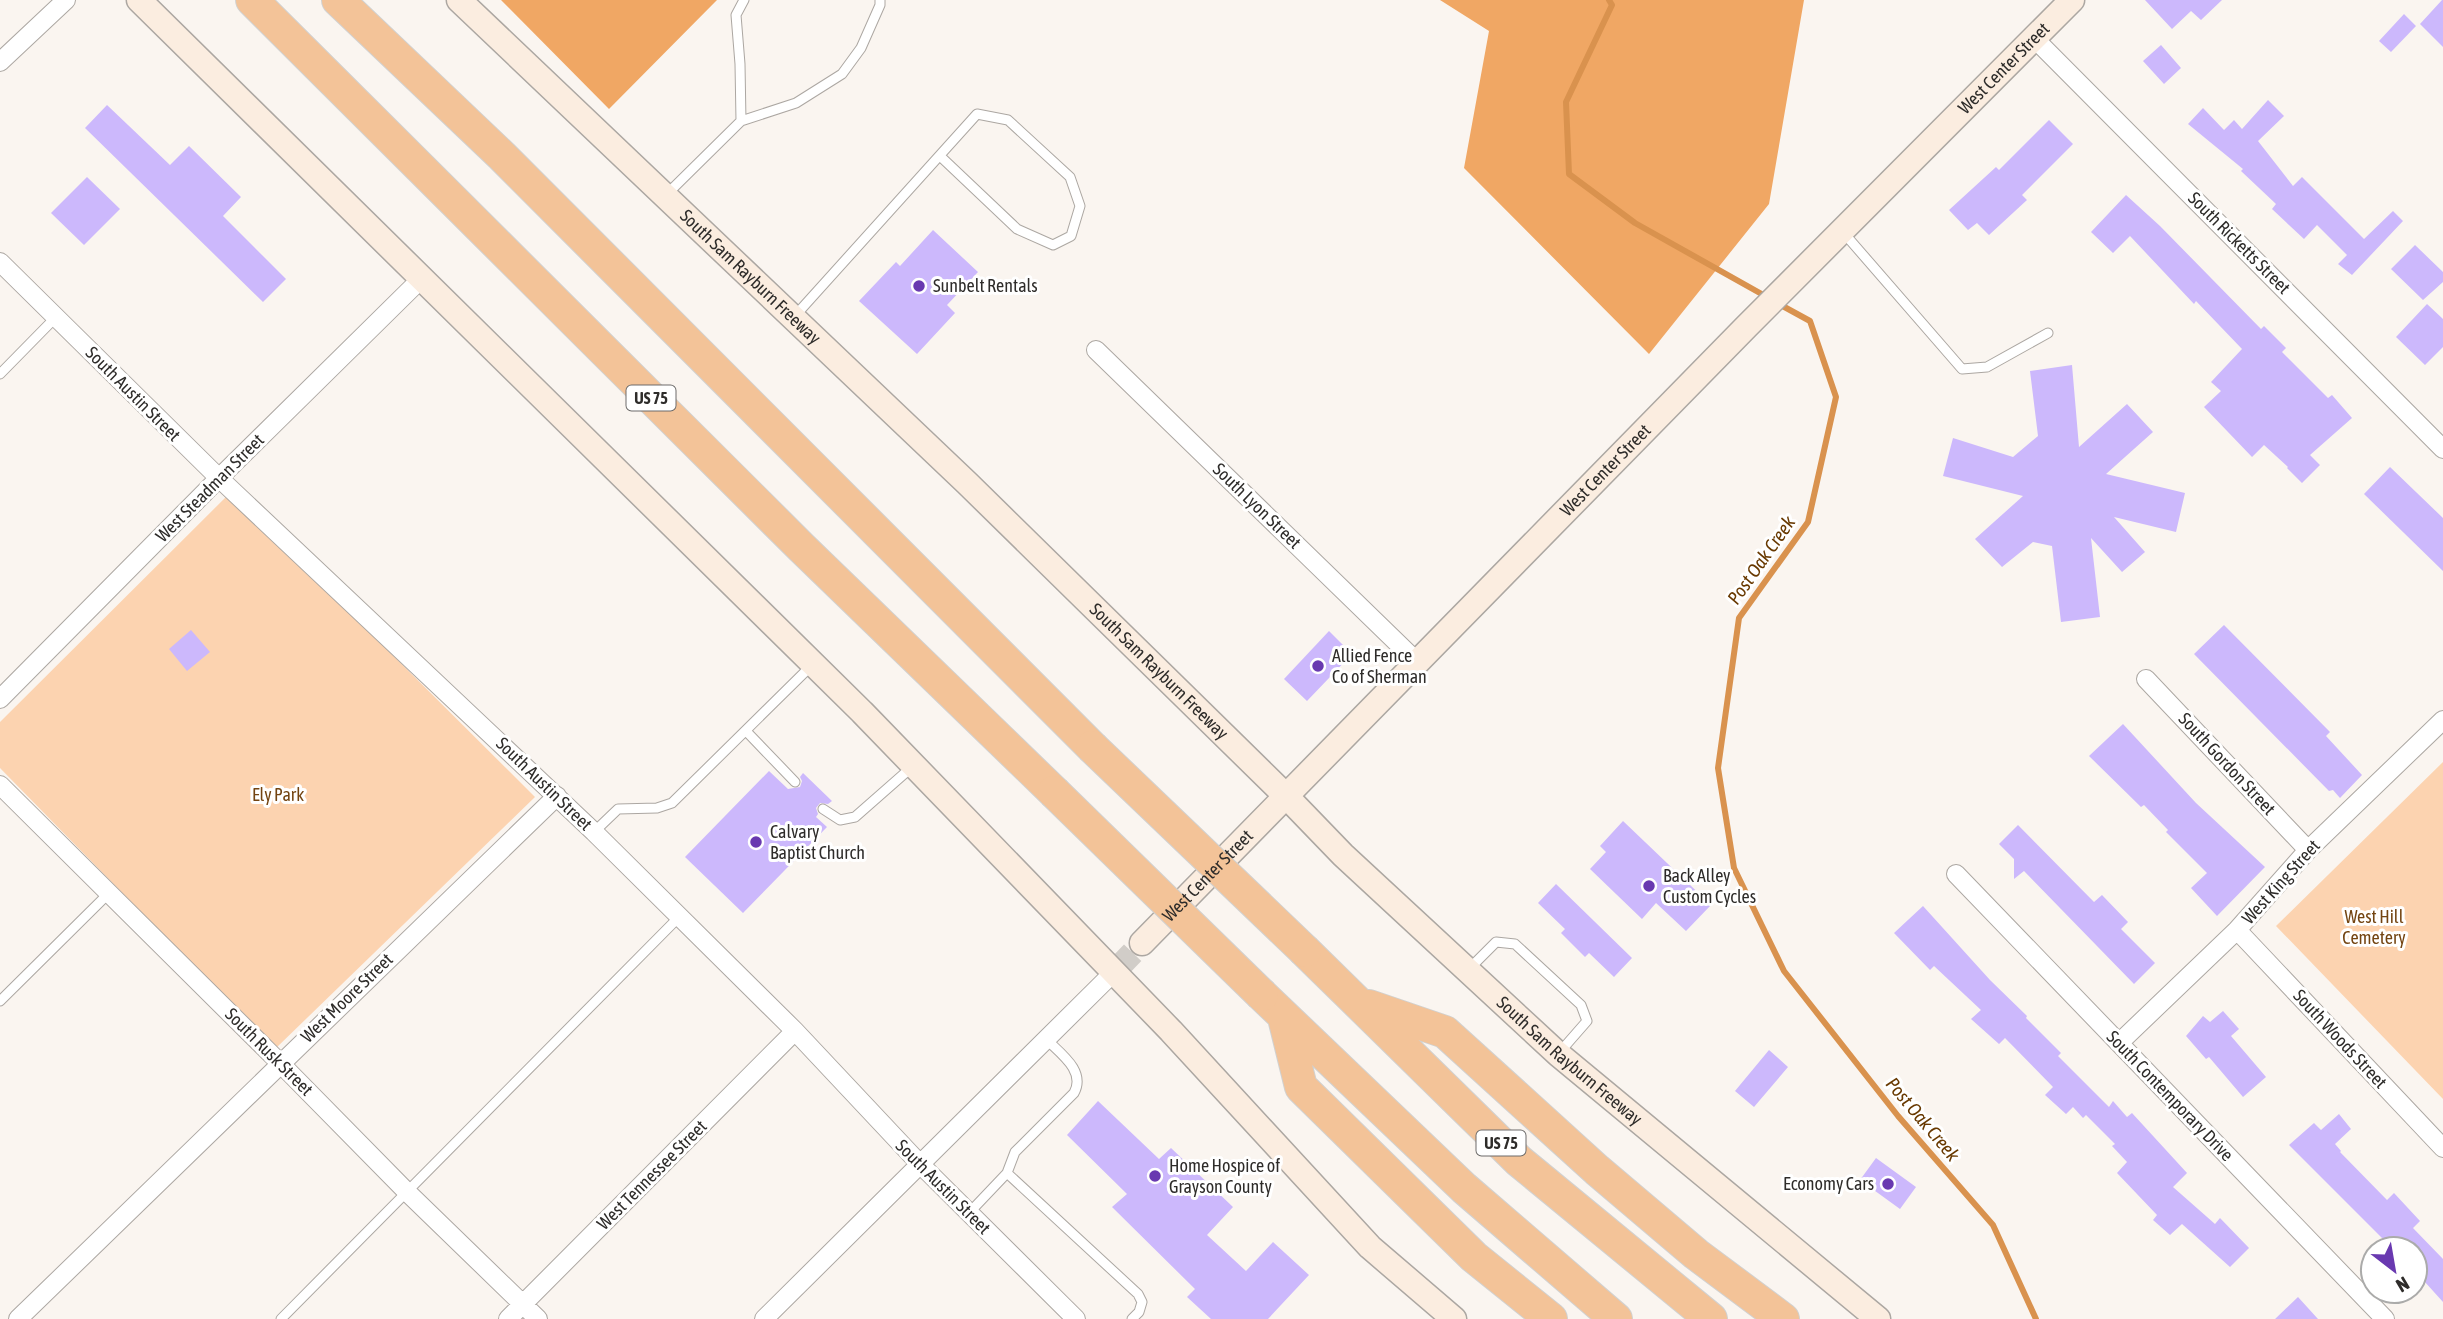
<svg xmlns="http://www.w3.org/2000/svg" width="2443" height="1319" viewBox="0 0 2443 1319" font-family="'Asap Condensed',sans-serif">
<rect width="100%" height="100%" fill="#faf5f0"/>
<path fill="#fcd3b0" d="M 230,493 L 535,797 L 275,1049 L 0,768 L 0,722 Z
M 2443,762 L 2443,1099 L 2276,926 Z"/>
<path fill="#f0a764" d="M 501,0 L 717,0 L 609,109 Z
M 1440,0 L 1804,0 L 1769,204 L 1649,354 L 1464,168 L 1489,31 Z"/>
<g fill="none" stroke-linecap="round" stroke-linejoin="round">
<path stroke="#d9924e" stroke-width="6" d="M 1609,0 L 1612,5 L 1566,102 L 1569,174 L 1635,223 L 1767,297
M 1777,303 L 1810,321 L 1836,397 L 1808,522 L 1739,618 L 1718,768 L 1734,868 L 1784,971 L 1898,1116 L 1993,1225 L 2036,1319"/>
</g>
<path fill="#ccb8fc" d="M 2145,0 L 2222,0 L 2201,20 L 2191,11 L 2172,29 Z
M 2442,0 L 2443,0 L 2443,47 L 2420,24 Z
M 2404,14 L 2416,26 L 2391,52 L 2379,41 Z
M 2161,45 L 2181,68 L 2164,84 L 2143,61 Z
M 2268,100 L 2284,116 L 2258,141 L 2293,186 L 2302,177 L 2364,239 L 2393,211 L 2403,221 L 2352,275 L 2338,264 L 2347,255 L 2317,225 L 2304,239 L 2272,209 L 2276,204 L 2241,171 L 2243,169 L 2188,124 L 2203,108 L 2224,130 L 2234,120 L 2242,129 Z
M 107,105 L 170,165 L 189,146 L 241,197 L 223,216 L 286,279 L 263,302 L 85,128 Z
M 2049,120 L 2073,144 L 2022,195 L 2027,200 L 1989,235 L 1977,223 L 1968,230 L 1949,210 L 1996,167 L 1999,170 Z
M 87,177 L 120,209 L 84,245 L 51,213 Z
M 2126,195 L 2160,226 L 2261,329 L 2264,326 L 2286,348 L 2282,352 L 2328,398 L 2332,395 L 2352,418 L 2310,455 L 2320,465 L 2302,483 L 2287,468 L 2288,467 L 2264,445 L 2252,457 L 2204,407 L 2221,391 L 2211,382 L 2242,349 L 2196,301 L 2194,304 L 2130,236 L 2113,253 L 2091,232 Z
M 933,230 L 978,272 L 947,305 L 955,313 L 917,354 L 859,301 L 896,262 L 900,266 Z
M 2415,245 L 2443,272 L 2443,282 L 2423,300 L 2391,269 Z
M 2427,304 L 2443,319 L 2443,347 L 2425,365 L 2396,337 Z
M 2072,365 L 2079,447 L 2127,404 L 2153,432 L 2106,474 L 2185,493 L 2176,532 L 2114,517 L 2145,552 L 2122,572 L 2091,538 L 2100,617 L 2061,622 L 2052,546 L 2033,542 L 2002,567 L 1975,539 L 2023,496 L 1943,476 L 1953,438 L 2013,457 L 2038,436 L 2030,371 Z
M 2390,467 L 2443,518 L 2443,571 L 2364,494 Z
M 2224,625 L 2330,732 L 2326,736 L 2362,775 L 2340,798 L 2333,790 L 2329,791 L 2194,654 Z
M 191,630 L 210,652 L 187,671 L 169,649 Z
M 1329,631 L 1352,654 L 1307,701 L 1284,679 Z
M 2123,724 L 2196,803 L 2265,867 L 2217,916 L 2191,888 L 2207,873 L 2166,832 L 2168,830 L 2144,805 L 2141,807 L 2089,756 Z
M 769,771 L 788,789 L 800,787 L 802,781 L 800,777 L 803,773 L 832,801 L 828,804 L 820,803 L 816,808 L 818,814 L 816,817 L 827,827 L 743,913 L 685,857 Z
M 1623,821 L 1711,905 L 1686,931 L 1656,903 L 1642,919 L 1590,869 L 1606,852 L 1600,846 Z
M 2018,825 L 2094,902 L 2102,895 L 2128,922 L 2121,929 L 2155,963 L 2134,984 L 2024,871 L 2014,879 L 2014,859 L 1999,844 Z
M 1556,884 L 1632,958 L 1614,977 L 1589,953 L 1585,957 L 1561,933 L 1565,929 L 1538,903 Z
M 1923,906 L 1990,980 L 2027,1016 L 2026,1018 L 2061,1053 L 2058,1056 L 2109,1107 L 2113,1101 L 2127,1117 L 2132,1113 L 2187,1173 L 2173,1187 L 2215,1224 L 2220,1218 L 2249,1248 L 2230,1267 L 2182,1224 L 2170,1235 L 2153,1220 L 2157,1215 L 2117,1173 L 2127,1162 L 2112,1146 L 2115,1144 L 2086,1115 L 2083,1118 L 2073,1107 L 2066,1114 L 2045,1095 L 2053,1087 L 2005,1038 L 1999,1044 L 1971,1019 L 1981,1010 L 1934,966 L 1930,970 L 1894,933 Z
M 2223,1011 L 2239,1029 L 2231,1036 L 2266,1077 L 2243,1097 L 2209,1057 L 2206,1059 L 2186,1036 L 2203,1016 L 2210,1022 Z
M 1769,1050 L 1788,1067 L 1754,1107 L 1735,1091 Z
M 1098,1101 L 1159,1159 L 1171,1148 L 1233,1207 L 1207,1235 L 1246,1271 L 1273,1242 L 1309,1275 L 1268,1319 L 1211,1319 L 1187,1297 L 1195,1289 L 1112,1207 L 1127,1194 L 1067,1135 Z
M 2339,1114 L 2351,1129 L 2335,1144 L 2341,1151 L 2340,1152 L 2387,1200 L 2394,1193 L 2420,1221 L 2413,1228 L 2443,1259 L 2443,1302 L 2415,1271 L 2415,1249 L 2393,1249 L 2289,1145 L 2314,1123 L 2321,1130 Z
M 1876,1158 L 1916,1187 L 1900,1209 L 1860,1180 Z
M 2298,1297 L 2318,1319 L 2275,1319 Z"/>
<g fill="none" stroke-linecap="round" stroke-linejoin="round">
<path stroke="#d1cdc8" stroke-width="24" stroke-dasharray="24 12" stroke-linecap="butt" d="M 1116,970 L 1142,943"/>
<g stroke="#aca7a2" stroke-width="11">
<path id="lane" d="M 741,121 L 740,64 L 736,15 L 744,0
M 665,196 L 741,121 L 796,103 L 842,74 L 861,48 L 880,5 L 880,0
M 1843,232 L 1962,369 L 1987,367 L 2048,333
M 794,317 L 977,114 L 1008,120 L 1070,177 L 1080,206 L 1071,236 L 1053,245 L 1017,229 L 940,156
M 0,374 L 56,317
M 746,731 L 795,782
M 823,809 L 840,820 L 855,817 L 913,766
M 594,832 L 618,809 L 657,808 L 672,803 L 812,665
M 1469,969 L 1496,942 L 1515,944 L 1581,1005 L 1587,1021 L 1559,1053
M 0,1001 L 109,893
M 1007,1173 L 1138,1294 L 1142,1302 L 1139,1312 L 1132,1319
M 969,1213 L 1007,1173 L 1015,1152 L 1074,1093 C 1086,1071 1061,1054 1046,1039
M 281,1319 L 680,916"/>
</g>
<g stroke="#aca7a2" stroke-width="20">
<path id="street" d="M 2034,38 L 2443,449
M 0,62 L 66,0
M 0,262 L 219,478 L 594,832 L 795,1031 L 919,1163 L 1076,1319
M 1096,350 L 1417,662
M 2146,679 L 2308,850
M 0,699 L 219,478 L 422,278
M 0,785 L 280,1063 L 406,1191 L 538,1319
M 1956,874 L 2385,1319
M 2237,930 L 2443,1148
M 2119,1043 L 2237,930 L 2308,850 L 2443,720
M 18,1319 L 557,796
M 508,1319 L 795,1031
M 764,1319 L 1115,971"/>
</g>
<g stroke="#aca7a2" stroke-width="27">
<g id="secondary">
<path d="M 139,0 L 862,712 L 1171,1031 L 1370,1247 L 1454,1319"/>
<path id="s1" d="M 459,0 L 967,483 L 1287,797 L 1343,855 L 1558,1054 L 1878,1319"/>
<path id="s2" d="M 1142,943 L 1746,327 L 2072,0"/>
</g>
</g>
<g stroke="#d1d1d0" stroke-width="34">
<path id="highway" d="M 252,0 L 802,548 L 1054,792
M 338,0 L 502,156 L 1092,747
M 1305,951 L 1519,1161 L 1711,1319
M 1262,995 L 1464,1188 L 1616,1319
M 1369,1006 L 1445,1032 L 1597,1170 L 1696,1254 L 1783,1319
M 1284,1018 L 1301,1087 L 1474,1257 L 1551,1319"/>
</g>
<use href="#lane" stroke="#fff" stroke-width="9"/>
<use href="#street" stroke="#fff" stroke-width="18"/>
<use href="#secondary" stroke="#fbede0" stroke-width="24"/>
<use href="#highway" stroke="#f3c398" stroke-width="32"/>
<g stroke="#d1d1d0" stroke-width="34" stroke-linecap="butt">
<path id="highway-bridge" d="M 1092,747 L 1305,951
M 1054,792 L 1262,995"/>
</g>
<use href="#highway-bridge" stroke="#f3c398" stroke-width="32"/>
</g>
<g fill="#6939b0" stroke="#fff" stroke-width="2.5">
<circle cx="919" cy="286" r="7"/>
<circle cx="1318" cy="666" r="7"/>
<circle cx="756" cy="842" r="7"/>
<circle cx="1649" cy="886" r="7"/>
<circle cx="1155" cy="1176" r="7"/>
<circle cx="1888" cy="1184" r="7"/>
</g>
<g text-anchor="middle" stroke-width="6" stroke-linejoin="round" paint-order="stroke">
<g fill="#fff" stroke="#6d6b6a" stroke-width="2">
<rect x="626.5" y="385.5" width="49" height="25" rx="5"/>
<rect x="1476.5" y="1130.5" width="49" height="25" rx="5"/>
</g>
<g font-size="16" font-weight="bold" fill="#2e2c2a">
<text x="651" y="404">US 75</text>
<text x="1501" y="1149">US 75</text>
</g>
<g font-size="18" fill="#2e2c2a" stroke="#fff">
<text dy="6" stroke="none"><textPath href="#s2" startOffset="1228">West Center Street</textPath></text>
<text transform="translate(2239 243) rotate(45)" y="6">South Ricketts Street</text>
<text dy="6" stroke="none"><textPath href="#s1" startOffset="402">South Sam Rayburn Freeway</textPath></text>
<text transform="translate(133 394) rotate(45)" y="6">South Austin Street</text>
<text dy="6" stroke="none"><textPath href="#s2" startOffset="662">West Center Street</textPath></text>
<text transform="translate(210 488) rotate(-45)" y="6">West Steadman Street</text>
<text transform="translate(1257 506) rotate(44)" y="6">South Lyon Street</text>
<text dy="6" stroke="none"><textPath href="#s1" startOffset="970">South Sam Rayburn Freeway</textPath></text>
<text transform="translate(2227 764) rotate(47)" y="6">South Gordon Street</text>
<text transform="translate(544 784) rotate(44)" y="6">South Austin Street</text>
<text dy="6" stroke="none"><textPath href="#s2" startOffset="94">West Center Street</textPath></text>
<text transform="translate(2281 882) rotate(-48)" y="6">West King Street</text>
<text transform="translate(347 998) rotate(-44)" y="6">West Moore Street</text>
<text transform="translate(2340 1039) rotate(47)" y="6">South Woods Street</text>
<text transform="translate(269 1052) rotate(45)" y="6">South Rusk Street</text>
<text dy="6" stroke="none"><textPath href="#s1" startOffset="1536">South Sam Rayburn Freeway</textPath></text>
<text transform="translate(2170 1096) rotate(46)" y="6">South Contemporary Drive</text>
<text transform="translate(652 1175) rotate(-45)" y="6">West Tennessee Street</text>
<text transform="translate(943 1187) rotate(45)" y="6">South Austin Street</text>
</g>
<g font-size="18" fill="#2e2c2a" stroke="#fff" text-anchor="start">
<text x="933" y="292">Sunbelt Rentals</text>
<text x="1332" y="662">Allied Fence<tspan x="1332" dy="21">Co of Sherman</tspan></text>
<text x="770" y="838">Calvary<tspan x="770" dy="21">Baptist Church</tspan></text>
<text x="1663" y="882">Back Alley<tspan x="1663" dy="21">Custom Cycles</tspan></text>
<text x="1169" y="1172">Home Hospice of<tspan x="1169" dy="21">Grayson County</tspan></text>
<text x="1874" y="1190" text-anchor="end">Economy Cars</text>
</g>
<g font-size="18" fill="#734411" stroke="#fff">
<text x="278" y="801">Ely Park</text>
<text x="2374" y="923">West Hill<tspan x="2374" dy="21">Cemetery</tspan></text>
</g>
<g font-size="19" font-style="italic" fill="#683901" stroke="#fff">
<text transform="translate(1761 560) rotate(-55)" y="7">Post Oak Creek</text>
<text transform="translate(1923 1119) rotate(50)" y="7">Post Oak Creek</text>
</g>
</g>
<g transform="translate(2394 1270) rotate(149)"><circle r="33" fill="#ffffff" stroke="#ababaa" stroke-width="2"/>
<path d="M0-5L12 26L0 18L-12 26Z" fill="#6939b0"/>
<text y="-10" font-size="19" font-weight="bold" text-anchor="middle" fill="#2e2c2a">N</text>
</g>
</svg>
